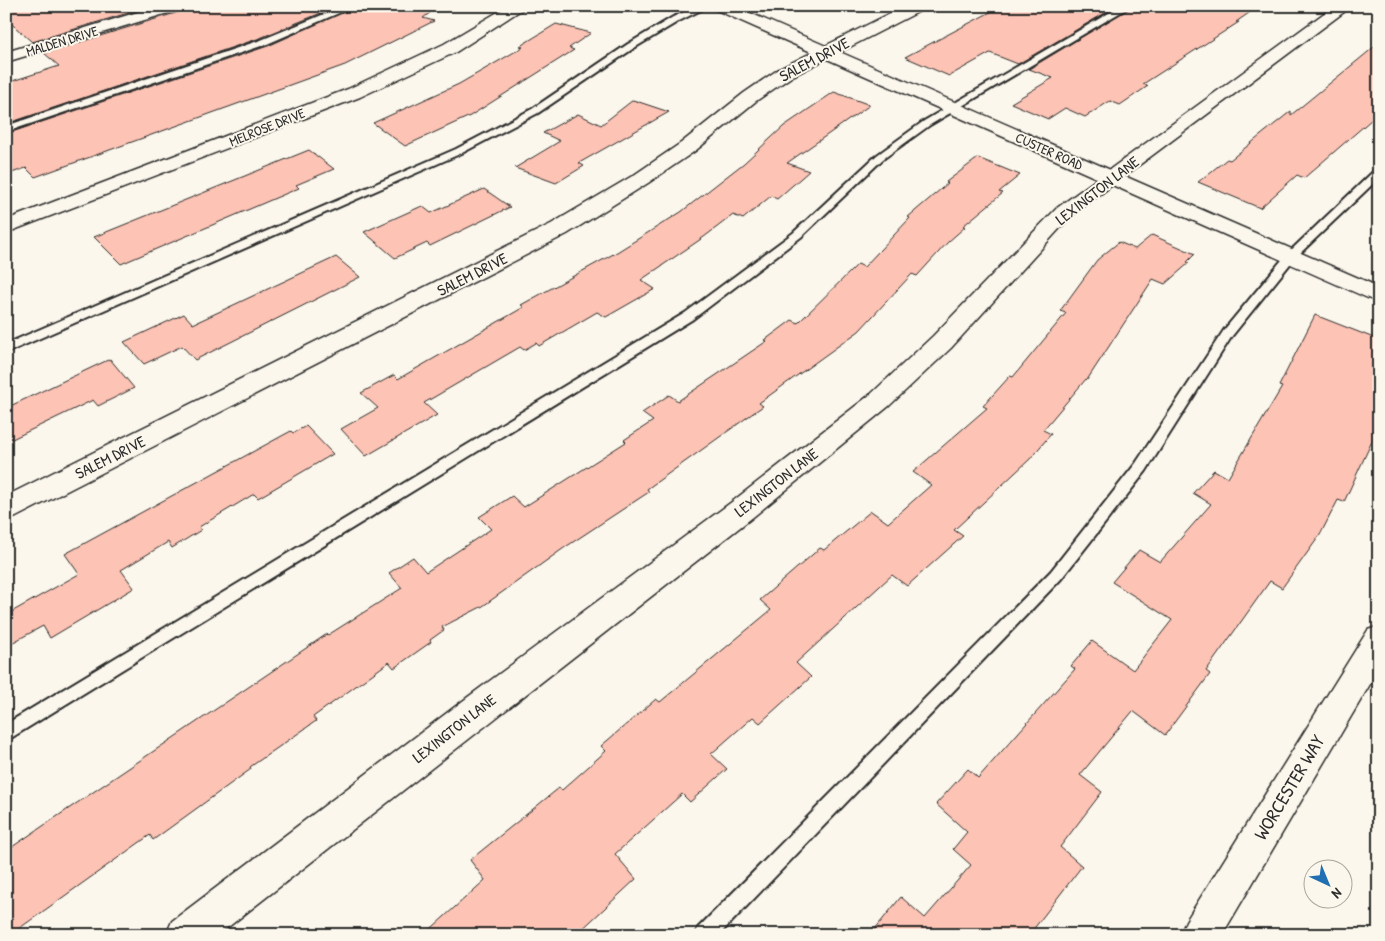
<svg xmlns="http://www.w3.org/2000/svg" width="1385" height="941" viewBox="0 0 1385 941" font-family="'Patrick Hand',sans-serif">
<rect width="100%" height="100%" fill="#fbf7ec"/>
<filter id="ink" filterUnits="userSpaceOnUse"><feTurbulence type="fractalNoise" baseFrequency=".02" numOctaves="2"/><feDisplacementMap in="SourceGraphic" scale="10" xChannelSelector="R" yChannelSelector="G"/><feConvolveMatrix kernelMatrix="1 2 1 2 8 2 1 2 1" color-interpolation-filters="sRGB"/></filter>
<g filter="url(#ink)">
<path fill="#fdc3b4" stroke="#2b2b2b" d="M 6,6 L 151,6 L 32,42 L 6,19 Z
M 185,6 L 338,6 L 260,38 L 6,124 L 6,83 L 59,66 L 44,53 L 182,11 Z
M 357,6 L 439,6 L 423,18 L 434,21 L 345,65 L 35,177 L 26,168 L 6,175 L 6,134 L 268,46 Z
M 1002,6 L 1117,6 L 1018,64 L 990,53 L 949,76 L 905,57 Z
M 1133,6 L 1259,6 L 1236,22 L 1239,22 L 1143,84 L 1148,86 L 1120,105 L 1110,101 L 1085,117 L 1065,108 L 1048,119 L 1011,103 L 1053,78 L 1029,69 Z
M 556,24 L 591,33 L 569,48 L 574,50 L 470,116 L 405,146 L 373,123 L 459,84 L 523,47 L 520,46 Z
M 1379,43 L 1379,113 L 1304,178 L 1297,175 L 1260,208 L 1198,182 L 1227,159 L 1230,160 L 1291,111 L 1291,115 Z
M 834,92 L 870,105 L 787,163 L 809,171 L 777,199 L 771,196 L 743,219 L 733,215 L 704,237 L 641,280 L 655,289 L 606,317 L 597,312 L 539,346 L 536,343 L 524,350 L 520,347 L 424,403 L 437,415 L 366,456 L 341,429 L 378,408 L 361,393 L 394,375 L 398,379 L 524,307 L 521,305 L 617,252 L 681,212 L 744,163 L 784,126 Z
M 633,100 L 669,112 L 579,163 L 584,166 L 556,183 L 515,168 L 560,141 L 543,133 L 578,114 L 601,125 Z
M 309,150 L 334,169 L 296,185 L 299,188 L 121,264 L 94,237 Z
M 978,158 L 1020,175 L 999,192 L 1003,193 L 963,226 L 965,227 L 948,242 L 917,276 L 912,274 L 859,331 L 759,403 L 763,406 L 647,489 L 649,492 L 564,548 L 483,606 L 442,627 L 444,630 L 430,640 L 431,642 L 394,668 L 389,662 L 313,717 L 316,721 L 250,767 L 251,769 L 153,840 L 150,835 L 10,935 L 6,935 L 6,851 L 327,634 L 328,635 L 402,588 L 389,573 L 413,557 L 426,572 L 491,529 L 479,517 L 512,496 L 524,507 L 626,442 L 624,440 L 653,421 L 642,413 L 669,395 L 678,401 L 767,341 L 765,340 L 792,320 L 798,323 L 858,264 L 864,267 L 910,218 L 908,217 L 948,183 L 946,182 Z
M 484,189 L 510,207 L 430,246 L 427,243 L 395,258 L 364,232 L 422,206 L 431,213 Z
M 1152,235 L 1195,254 L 1187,262 L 1189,263 L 1165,284 L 1153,279 L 1087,380 L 1086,379 L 1043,430 L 1051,434 L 1030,459 L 954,530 L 963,536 L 907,586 L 892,575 L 796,663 L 811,677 L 760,723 L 753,717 L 711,754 L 727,769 L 690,802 L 682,794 L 615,854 L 636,879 L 576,935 L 424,935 L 485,880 L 470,860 L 559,788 L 562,790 L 606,751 L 601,746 L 656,699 L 660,702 L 771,610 L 760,600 L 820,548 L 824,550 L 871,511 L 888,523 L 931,485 L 913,472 L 987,408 L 983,406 L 1010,376 L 1013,377 L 1066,313 L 1060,311 L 1097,260 L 1119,242 L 1135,249 Z
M 336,257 L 360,277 L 195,360 L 182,346 L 144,364 L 124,342 L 184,314 L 193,324 Z
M 1315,315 L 1379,340 L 1379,426 L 1344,502 L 1338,500 L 1320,535 L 1282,588 L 1270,581 L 1206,671 L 1210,674 L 1165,735 L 1133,711 L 1080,775 L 1102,792 L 1060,847 L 1082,866 L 1029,935 L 870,935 L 901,897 L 925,918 L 971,865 L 953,849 L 967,832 L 936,804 L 968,769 L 978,778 L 1075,669 L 1071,666 L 1092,641 L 1133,670 L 1172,620 L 1112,582 L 1139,550 L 1160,562 L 1211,504 L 1193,493 L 1214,470 L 1228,478 L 1282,387 L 1279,386 Z
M 110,359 L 134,388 L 98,406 L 93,400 L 6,442 L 6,408 Z
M 306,426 L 333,454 L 258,498 L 254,494 L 199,527 L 201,530 L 172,548 L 168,542 L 121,570 L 134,588 L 50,638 L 43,626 L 6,646 L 6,615 L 79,574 L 65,554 L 291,431 L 293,433 Z"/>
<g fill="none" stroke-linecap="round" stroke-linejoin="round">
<g stroke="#2b2b2b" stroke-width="4">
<path id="service" d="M 344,6 L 355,6 L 267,44 L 6,132 L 6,126 L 261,40 Z
M 698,6 L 709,6 L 679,21 L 634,48 L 538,113 L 462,153 L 6,353 L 6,344 L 456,149 L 532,109 L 628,44 L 673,17 Z
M 1121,6 L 1131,6 L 930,125 L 883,159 L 801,237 L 693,319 L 6,741 L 6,724 L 685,313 L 793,233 L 877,155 L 924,121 Z
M 1379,169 L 1379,178 L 1294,259 L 1232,336 L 1146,471 L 1061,579 L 719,935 L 695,935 L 698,928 L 1051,571 L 1136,463 L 1224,330 L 1286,255 L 1375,170 Z"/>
</g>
<g stroke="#2b2b2b" stroke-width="3">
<path id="minor" d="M 158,6 L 183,6 L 181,9 L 6,62 L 6,52 Z
M 905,6 L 926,6 L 924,9 L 791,77 L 756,101 L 695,151 L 648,183 L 567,234 L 16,517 L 6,520 L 6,496 L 551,224 L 634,175 L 681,143 L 744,93 L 779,69 Z
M 1334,6 L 1352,6 L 1071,216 L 951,348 L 889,406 L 753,517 L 218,935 L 166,935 L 172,921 L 468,697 L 733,501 L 871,394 L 933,336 L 1057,208 Z
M 1379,626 L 1379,669 L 1222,935 L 1180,935 L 1186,921 L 1368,630 Z"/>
</g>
<g stroke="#2b2b2b" stroke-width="3">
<path id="tertiary" d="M 508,6 L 527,6 L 456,52 L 360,97 L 6,233 L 6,220 L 348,89 L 444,44 Z
M 712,6 L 734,6 L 1379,287 L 1379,303 L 714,9 Z"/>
</g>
<use href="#service" fill="#fbf7ec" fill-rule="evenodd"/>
<use href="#minor" fill="#fbf7ec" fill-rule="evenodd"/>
<use href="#tertiary" fill="#fbf7ec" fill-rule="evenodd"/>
</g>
</g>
<g text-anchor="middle" stroke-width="4" stroke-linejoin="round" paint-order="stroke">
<g font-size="14" fill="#2b2b2b" stroke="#fbf7ec">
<text transform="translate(62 41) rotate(-17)" y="5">MALDEN DRIVE</text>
<text transform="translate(267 127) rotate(-22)" y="5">MELROSE DRIVE</text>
<text transform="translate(1049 151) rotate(24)" y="5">CUSTER ROAD</text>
</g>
<g font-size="16" fill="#2b2b2b" stroke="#fbf7ec">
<text transform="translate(814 59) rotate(-28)" y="6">SALEM DRIVE</text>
<text transform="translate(1097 190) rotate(-38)" y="6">LEXINGTON LANE</text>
<text transform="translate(472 274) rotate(-27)" y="6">SALEM DRIVE</text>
<text transform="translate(110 457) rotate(-27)" y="6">SALEM DRIVE</text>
<text transform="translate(776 482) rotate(-38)" y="6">LEXINGTON LANE</text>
<text transform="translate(454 728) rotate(-38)" y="6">LEXINGTON LANE</text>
</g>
<g font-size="19" fill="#2b2b2b" stroke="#fbf7ec">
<text transform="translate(1289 787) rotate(-59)" y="7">WORCESTER WAY</text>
</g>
</g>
<rect width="1385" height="941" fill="none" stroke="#fbf7ec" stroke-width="25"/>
<rect x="12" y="12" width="1360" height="916" fill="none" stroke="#2b2b2b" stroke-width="2" filter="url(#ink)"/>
<g transform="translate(1328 884) rotate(136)"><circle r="24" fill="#fbf7ec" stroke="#a8a59f"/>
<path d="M0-4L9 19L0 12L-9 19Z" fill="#1f6fb2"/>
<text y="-8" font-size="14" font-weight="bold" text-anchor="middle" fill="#2b2b2b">N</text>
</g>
</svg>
